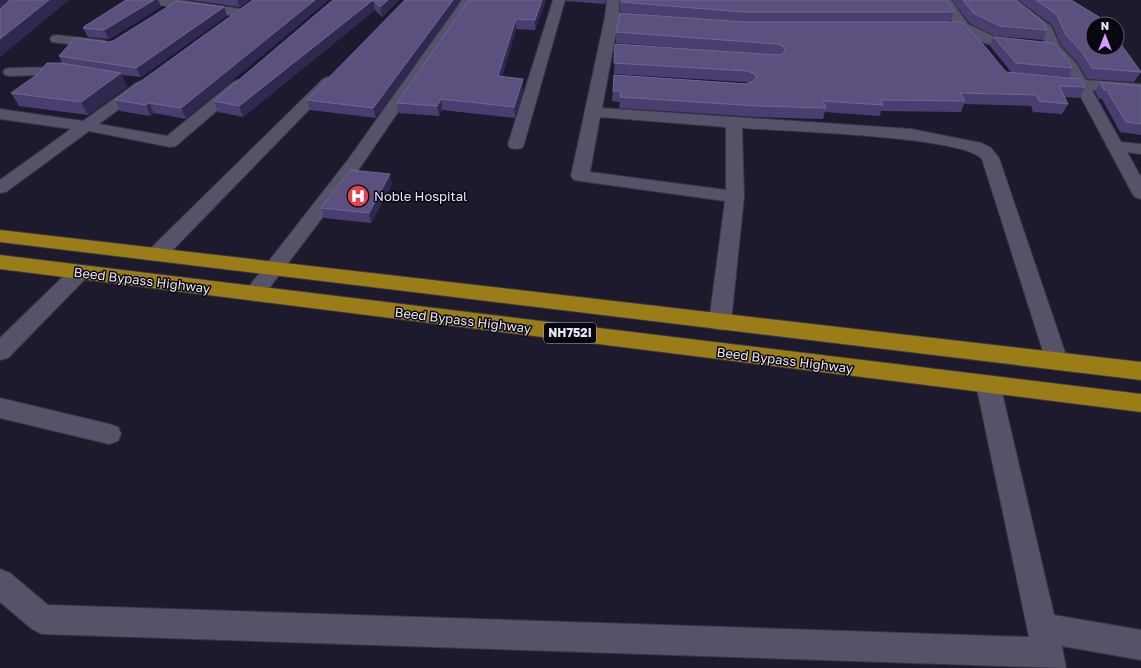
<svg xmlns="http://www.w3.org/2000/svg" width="1141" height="668" viewBox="0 0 1141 668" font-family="'Golos Text',sans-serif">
<rect width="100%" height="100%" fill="#1e1a2e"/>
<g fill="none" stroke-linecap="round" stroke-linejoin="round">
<g stroke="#393646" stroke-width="2">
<path id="minor" d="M 145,0 L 179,0 L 242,9 L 247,10 L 249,13 L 247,16 L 242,17 L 151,4 L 146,3 Z
M 462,0 L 475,0 L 359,169 L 261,299 L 254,301 L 247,299 L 244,294 L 247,289 L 347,161 Z
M 553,0 L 565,0 L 524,144 L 522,148 L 516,149 L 510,148 L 508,144 Z
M 607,0 L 619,0 L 619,14 L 653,17 L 655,20 L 653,23 L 648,24 L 618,22 L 602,108 L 911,129 L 981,143 L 991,148 L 999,158 L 1068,361 L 1065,367 L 1057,370 L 1049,367 L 1046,361 L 982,159 C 963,136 780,131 742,128 L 744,197 L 731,322 L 728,328 L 720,330 L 712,328 L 709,322 L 725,201 L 580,181 L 574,180 L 571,176 L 605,17 ZM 600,117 L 726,127 L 726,190 L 590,172 Z
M 939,0 L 951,0 L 968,24 L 995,37 L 1027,41 L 1029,44 L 1027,47 L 1022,48 L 987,44 L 958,30 Z
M 1002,0 L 1016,0 L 1051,26 L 1060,46 L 1076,63 L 1086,80 L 1141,84 L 1141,94 L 1092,90 L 1121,142 L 1141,144 L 1141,154 L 1127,152 L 1141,177 L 1141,199 L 1135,197 L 1132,193 L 1076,88 L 1049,85 L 1046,82 L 1049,79 L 1054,77 L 1071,79 L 1065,68 L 1047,47 L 1040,31 Z
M 57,35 L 101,40 L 106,41 L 108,44 L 106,47 L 101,48 L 52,42 L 50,39 L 52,36 Z
M 69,67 L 74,68 L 76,71 L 74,74 L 10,76 L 5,75 L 3,72 L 5,69 L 10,68 Z
M 328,77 L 333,79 L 336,82 L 333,85 L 164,259 L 157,261 L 150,259 L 147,254 L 150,249 L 323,79 Z
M 238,80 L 243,82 L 246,85 L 243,88 L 176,146 L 170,147 L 89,131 L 6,192 L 0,193 L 0,180 L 71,129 L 0,119 L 0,109 L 83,121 L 136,83 L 141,81 L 146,83 L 149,86 L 146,89 L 99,124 L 167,136 L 233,82 Z
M 80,265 L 87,267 L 90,272 L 87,277 L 8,358 L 0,360 L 0,338 L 73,267 Z
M 988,375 L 996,378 L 1000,384 L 1054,615 L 1141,630 L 1141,660 L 1062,646 L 1066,668 L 42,634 L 32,629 L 0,602 L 0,569 L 10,573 L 48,605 L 1029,637 L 976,384 L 980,378 Z
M 0,398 L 109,424 L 118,427 L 121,434 L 118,441 L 109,444 L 0,418 Z"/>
</g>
<g stroke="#393646" stroke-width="2">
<path id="highway" d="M 0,230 L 1141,362 L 1141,380 L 0,242 Z
M 0,255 L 1141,394 L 1141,412 L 0,269 Z"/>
</g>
<use href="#minor" fill="#56526a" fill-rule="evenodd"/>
<use href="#highway" fill="#9a7d17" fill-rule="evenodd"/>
</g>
<path fill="#4a3e70" d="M 189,0 L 251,0 L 240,7 Z
M 253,0 L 186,119 L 154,113 L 150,116 L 120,111 L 115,100 Z
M 333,0 L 399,0 L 382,17 L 375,10 L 243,117 L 218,112 L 214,101 Z
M 405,0 L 461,0 L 376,118 L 310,110 L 307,100 Z
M 469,0 L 546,0 L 535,30 L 516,29 L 502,77 L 523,90 L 515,118 L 442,110 L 439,116 L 399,113 L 397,103 Z
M 566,0 L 606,0 L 605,4 L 566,1 Z
M 620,0 L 947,0 L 954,12 L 950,22 L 741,22 L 620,12 Z
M 952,0 L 1016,0 L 1047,30 L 1043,40 L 995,36 L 969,23 Z
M 1018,0 L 1071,0 L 1141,72 L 1134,82 L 1087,79 L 1077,62 L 1061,45 L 1052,25 Z
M 161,7 L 109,39 L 88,37 L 83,28 Z
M 224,7 L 227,16 L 141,77 L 122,75 L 127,87 L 88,115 L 19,106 L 11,93 L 62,63 L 59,56 L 108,42 L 113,41 Z
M 620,13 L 1012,73 L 990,46 L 994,37 L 1072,68 L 1068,77 L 1016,73 L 1085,87 L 1080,98 L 1064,97 L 1068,104 L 1062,114 L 1033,112 L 1031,106 L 964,104 L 961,112 L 881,111 L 880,116 L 825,112 L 823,119 L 756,117 L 619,108 L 620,102 L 612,101 L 614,75 L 747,84 L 749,83 L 746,82 L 614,74 L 615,44 L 777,55 L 616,43 L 616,32 Z
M 1100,82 L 1141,86 L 1141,135 L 1120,132 L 1102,99 L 1099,99 L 1095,92 Z
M 392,184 L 371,223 L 324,218 L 321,208 Z"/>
<path fill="#312850" d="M 0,0 L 12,0 L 0,9 Z
M 49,0 L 69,0 L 0,57 L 0,39 Z
M 154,0 L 158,0 L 161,7 L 109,39 L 104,30 Z
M 237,0 L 251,0 L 240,7 Z
M 315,0 L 329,0 L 186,119 L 181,108 Z
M 373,0 L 375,10 L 243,117 L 239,106 Z
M 388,0 L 399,0 L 382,17 L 380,7 Z
M 453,0 L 461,0 L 376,118 L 373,108 Z
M 542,0 L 546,0 L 535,30 L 535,20 Z
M 224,7 L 227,16 L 141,77 L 136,68 Z
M 516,19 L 516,29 L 499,87 L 498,76 Z
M 121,73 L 127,87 L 88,115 L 81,102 Z
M 523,79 L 523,90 L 515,118 L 514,107 Z
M 441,99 L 442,110 L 439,116 L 437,106 Z
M 149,103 L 154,113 L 150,116 L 146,105 Z
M 390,174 L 392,184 L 371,223 L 369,213 Z"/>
<path fill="#5b507e" stroke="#716791" d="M 10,0 L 49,0 L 0,39 L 0,9 Z
M 126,0 L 154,0 L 104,30 L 83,28 L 85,26 Z
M 253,0 L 315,0 L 181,108 L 149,103 L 146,105 L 115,100 Z
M 333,0 L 373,0 L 239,106 L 214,101 Z
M 373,0 L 388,0 L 380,7 Z
M 405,0 L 453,0 L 373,108 L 307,100 Z
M 469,0 L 542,0 L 535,20 L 516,19 L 498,76 L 523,79 L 514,107 L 441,99 L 437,106 L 397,103 Z
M 621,0 L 947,0 L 954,12 L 743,12 L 621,2 Z
M 963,0 L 1016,0 L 1043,22 L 1047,30 L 1000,26 L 973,13 Z
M 1036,0 L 1071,0 L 1104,20 L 1107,24 L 1093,24 L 1093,48 L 1117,48 L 1117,39 L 1141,72 L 1092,68 L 1082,52 L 1066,35 L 1057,15 Z
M 177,1 L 224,7 L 136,68 L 59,56 L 75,38 L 108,42 L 113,41 Z
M 620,13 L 743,22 L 962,22 L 982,43 L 1006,72 L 1081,79 L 1085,87 L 1059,86 L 1068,104 L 1039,101 L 1036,95 L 960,93 L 965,101 L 881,100 L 883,105 L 823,101 L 826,108 L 758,106 L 620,97 L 621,91 L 613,91 L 614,75 L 747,84 L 753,81 L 757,77 L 753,73 L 747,71 L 614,63 L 615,44 L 777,55 L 783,54 L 785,50 L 783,46 L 777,44 L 616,32 Z
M 994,37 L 1054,43 L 1068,60 L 1072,68 L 1016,63 Z
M 47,63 L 61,63 L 121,73 L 81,102 L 11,93 L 38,74 Z
M 1100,82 L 1141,86 L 1141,124 L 1126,122 L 1107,90 L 1104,90 Z
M 350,170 L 390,174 L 369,213 L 321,208 Z"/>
<defs>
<g id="hospital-disc" transform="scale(1.15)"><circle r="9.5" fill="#e0444e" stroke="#08060e"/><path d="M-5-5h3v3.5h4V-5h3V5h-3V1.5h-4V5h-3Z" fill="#fff"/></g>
</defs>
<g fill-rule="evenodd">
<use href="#hospital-disc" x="358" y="196"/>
</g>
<g text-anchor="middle" stroke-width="3" stroke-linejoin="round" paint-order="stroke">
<rect fill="#08060e" stroke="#a5a3b0" stroke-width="1" x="544" y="323" width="52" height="20" rx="3"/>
<g font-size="12" font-weight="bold" fill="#e8e6f5">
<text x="570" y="337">NH752I</text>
</g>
<g font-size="13" fill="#e8e6f5" stroke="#08060e" text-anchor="start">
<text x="374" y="201">Noble Hospital</text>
</g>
<g font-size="13" fill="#e8e6f5" stroke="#08060e">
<text transform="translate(142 280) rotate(7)" y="5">Beed Bypass Highway</text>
<text transform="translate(463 320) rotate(7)" y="5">Beed Bypass Highway</text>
<text transform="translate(785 360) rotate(7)" y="5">Beed Bypass Highway</text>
</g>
</g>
<g transform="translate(1105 36)"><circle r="19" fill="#08060e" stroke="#62606a"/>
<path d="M0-3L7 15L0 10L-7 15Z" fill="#d19dfe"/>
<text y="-6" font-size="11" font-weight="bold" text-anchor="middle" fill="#e8e6f5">N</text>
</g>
</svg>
